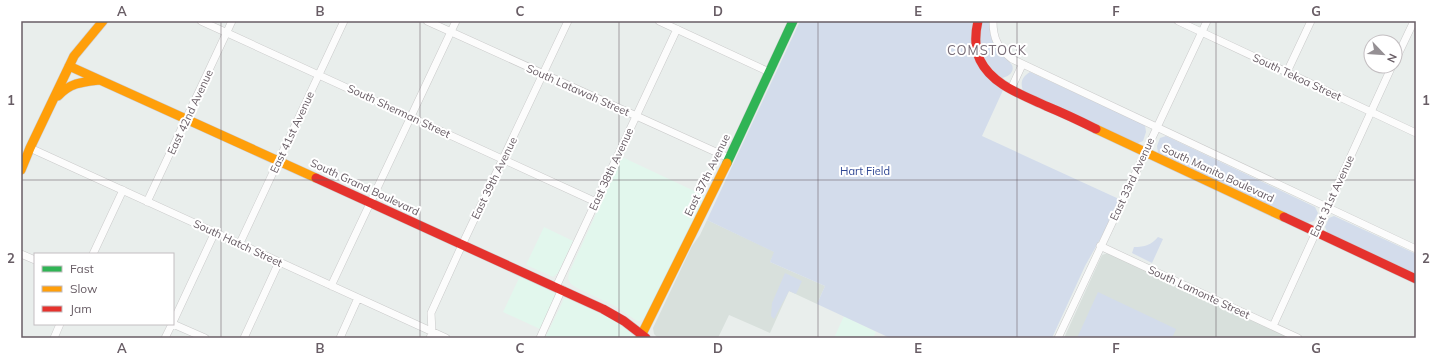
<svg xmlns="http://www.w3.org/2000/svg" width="1437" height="359" viewBox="0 0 1437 359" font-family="Mulish,sans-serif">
<rect width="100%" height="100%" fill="#e9eeec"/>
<path fill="#e2f7ed" d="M 622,157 L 705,196 L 646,317 L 640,321 L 637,321 L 615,306 L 577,288 L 571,284 L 568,279 L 569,273 Z
M 544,227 L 573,241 L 558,273 L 553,277 L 526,265 Z
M 520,276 L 554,293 L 555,297 L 540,329 L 503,312 Z
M 564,299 L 568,299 L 612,319 L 631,333 L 634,338 L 545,338 Z
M 844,316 L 876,332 L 873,338 L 834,338 Z"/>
<path fill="#d8e0dc" d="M 707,220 L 775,252 L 770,262 L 825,286 L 817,304 L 789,291 L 770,333 L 729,315 L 718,338 L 658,338 L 654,334 L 653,328 L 692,246 L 700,235 Z
M 1108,253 L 1292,338 L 1064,338 L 1102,255 Z"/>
<path fill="#d3dceb" d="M 800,21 L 975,21 L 973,48 L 1004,88 L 982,136 L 1119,199 L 1103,234 L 1085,266 L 1052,338 L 890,338 L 817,304 L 825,286 L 770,262 L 774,252 L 707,220 Z
M 982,21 L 990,21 C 989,36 994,48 1005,58 C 1007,60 1010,62 1012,65 C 1015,72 1008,77 1002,78 C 984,65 974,43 982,21 Z
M 1030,72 L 1145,125 L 1146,132 L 1143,141 L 1136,144 L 1023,91 C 1020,82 1022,77 1030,72 Z
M 1166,136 L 1315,207 L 1318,213 L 1314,221 L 1307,223 L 1158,153 L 1157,146 L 1160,138 Z
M 1334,216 L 1416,254 L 1416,275 L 1328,234 L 1325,227 L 1329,218 Z
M 1158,237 L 1163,239 L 1152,263 L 1132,253 L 1134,247 C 1145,247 1151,245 1158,237 Z
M 785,273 L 802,281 L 796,294 L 789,291 L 774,319 L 771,316 L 772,303 Z
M 1098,292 L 1176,329 L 1172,338 L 1077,338 Z"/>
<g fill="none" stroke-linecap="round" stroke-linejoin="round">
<g stroke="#cacaca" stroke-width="8">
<path id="street" d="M 201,21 L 596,202
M 427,21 L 729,158
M 659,21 L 769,72
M 993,21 C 993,39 998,48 1012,59 L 1416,249
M 1178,21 L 1416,133
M 1395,61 L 1414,21
M 1287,72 L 1311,21
M 1011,89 L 1022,65
M 30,148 L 446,338
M 147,202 L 232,21
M 240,243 L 344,21
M 1100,246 L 1298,338
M 21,254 L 35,260
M 93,254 L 123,190
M 331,286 L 456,21
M 556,287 L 677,29
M 173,322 L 215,232
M 173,324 L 205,338
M 1273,326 L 1392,66
M 54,338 L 60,324
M 165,338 L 172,324
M 244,338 L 279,262
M 340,338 L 358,298
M 430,338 L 432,332 L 431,313 L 462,245 L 568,21
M 540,338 L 562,289
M 1058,338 L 1207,21"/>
</g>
<g stroke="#cccbcd" stroke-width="10">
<path id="fast" d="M 727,163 L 793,21"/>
</g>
<g stroke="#cccbcd" stroke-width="10">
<path id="slow" d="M 69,66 L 316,178
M 58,96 C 70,83 82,82 99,80
M 1096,129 L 1284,217
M 21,170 L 30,148 L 74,56 L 103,21
M 640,338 L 727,163"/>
</g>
<g stroke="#cccbcd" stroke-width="10">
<path id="jam" d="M 978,21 C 975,34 974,47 980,60 C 992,85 1023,95 1046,106 C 1063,113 1080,121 1096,129
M 316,178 L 603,309 L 624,321 L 646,338
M 1284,217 L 1416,279"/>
</g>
<use href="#street" stroke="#fcfcfc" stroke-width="7"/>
<use href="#fast" stroke="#30b455" stroke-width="9"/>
<use href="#slow" stroke="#ff9f0a" stroke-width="9"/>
<use href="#jam" stroke="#e5322d" stroke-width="9"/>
</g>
<path fill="none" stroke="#685d65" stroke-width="1" stroke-opacity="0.55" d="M 221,21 L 221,338M 420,21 L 420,338M 619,21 L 619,338M 818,21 L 818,338M 1017,21 L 1017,338M 1216,21 L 1216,338M 21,180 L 1416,180"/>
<g text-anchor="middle" stroke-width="4" stroke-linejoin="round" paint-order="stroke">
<g font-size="11" fill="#685d65" stroke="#fff">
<text transform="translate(1297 77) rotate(25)" y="4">South Tekoa Street</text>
<text transform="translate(578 90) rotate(24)" y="4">South Latawah Street</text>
<text transform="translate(399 111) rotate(25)" y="4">South Sherman Street</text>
<text transform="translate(190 112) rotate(-65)" y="4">East 42nd Avenue</text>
<text transform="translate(292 132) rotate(-65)" y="4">East 41st Avenue</text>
<text transform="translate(611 169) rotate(-65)" y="4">East 38th Avenue</text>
<text transform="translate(1218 173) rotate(25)" y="4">South Manito Boulevard</text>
<text transform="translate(707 175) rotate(-64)" y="4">East 37th Avenue</text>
<text transform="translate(494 178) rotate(-64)" y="4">East 39th Avenue</text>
<text transform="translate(1132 179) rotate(-65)" y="4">East 33rd Avenue</text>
<text transform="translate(365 187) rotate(25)" y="4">South Grand Boulevard</text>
<text transform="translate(1332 196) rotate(-65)" y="4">East 31st Avenue</text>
<text transform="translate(238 243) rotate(25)" y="4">South Hatch Street</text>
<text transform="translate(1199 292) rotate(25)" y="4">South Lamonte Street</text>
</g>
<g font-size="11" fill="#304894" stroke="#fff">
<text x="865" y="175">Hart Field</text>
</g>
<g font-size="13" letter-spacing="1" fill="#7a6e78" stroke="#fff">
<text x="987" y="55">COMSTOCK</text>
</g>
</g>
<rect width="1437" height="359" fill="none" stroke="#ffffff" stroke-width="44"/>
<rect x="34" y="253" width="140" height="72" fill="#ffffff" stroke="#c3bec1"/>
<rect x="42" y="266" width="20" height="6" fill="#30b455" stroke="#c3bec1"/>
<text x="70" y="273" font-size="12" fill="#685d65">Fast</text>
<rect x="42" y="286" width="20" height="6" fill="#ff9f0a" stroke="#c3bec1"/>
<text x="70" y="293" font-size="12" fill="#685d65">Slow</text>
<rect x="42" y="306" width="20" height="6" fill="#e5322d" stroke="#c3bec1"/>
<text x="70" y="313" font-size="12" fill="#685d65">Jam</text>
<g transform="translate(1383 54) rotate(115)"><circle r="19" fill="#ffffff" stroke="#c3bec1"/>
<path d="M0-3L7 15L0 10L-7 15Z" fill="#959094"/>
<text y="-6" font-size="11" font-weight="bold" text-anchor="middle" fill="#685d65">N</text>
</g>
<rect x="22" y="22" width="1393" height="315" fill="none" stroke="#685d65" stroke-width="1.5"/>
<g font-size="13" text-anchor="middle" font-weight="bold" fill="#685d65">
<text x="122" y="16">A</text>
<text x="320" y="16">B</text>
<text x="520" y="16">C</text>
<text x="718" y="16">D</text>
<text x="918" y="16">E</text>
<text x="1116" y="16">F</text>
<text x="1316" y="16">G</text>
<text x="11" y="105">1</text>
<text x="1426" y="105">1</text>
<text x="11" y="263">2</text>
<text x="1426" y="263">2</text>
<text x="122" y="353">A</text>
<text x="320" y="353">B</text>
<text x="520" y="353">C</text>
<text x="718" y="353">D</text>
<text x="918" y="353">E</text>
<text x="1116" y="353">F</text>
<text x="1316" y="353">G</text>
</g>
</svg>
